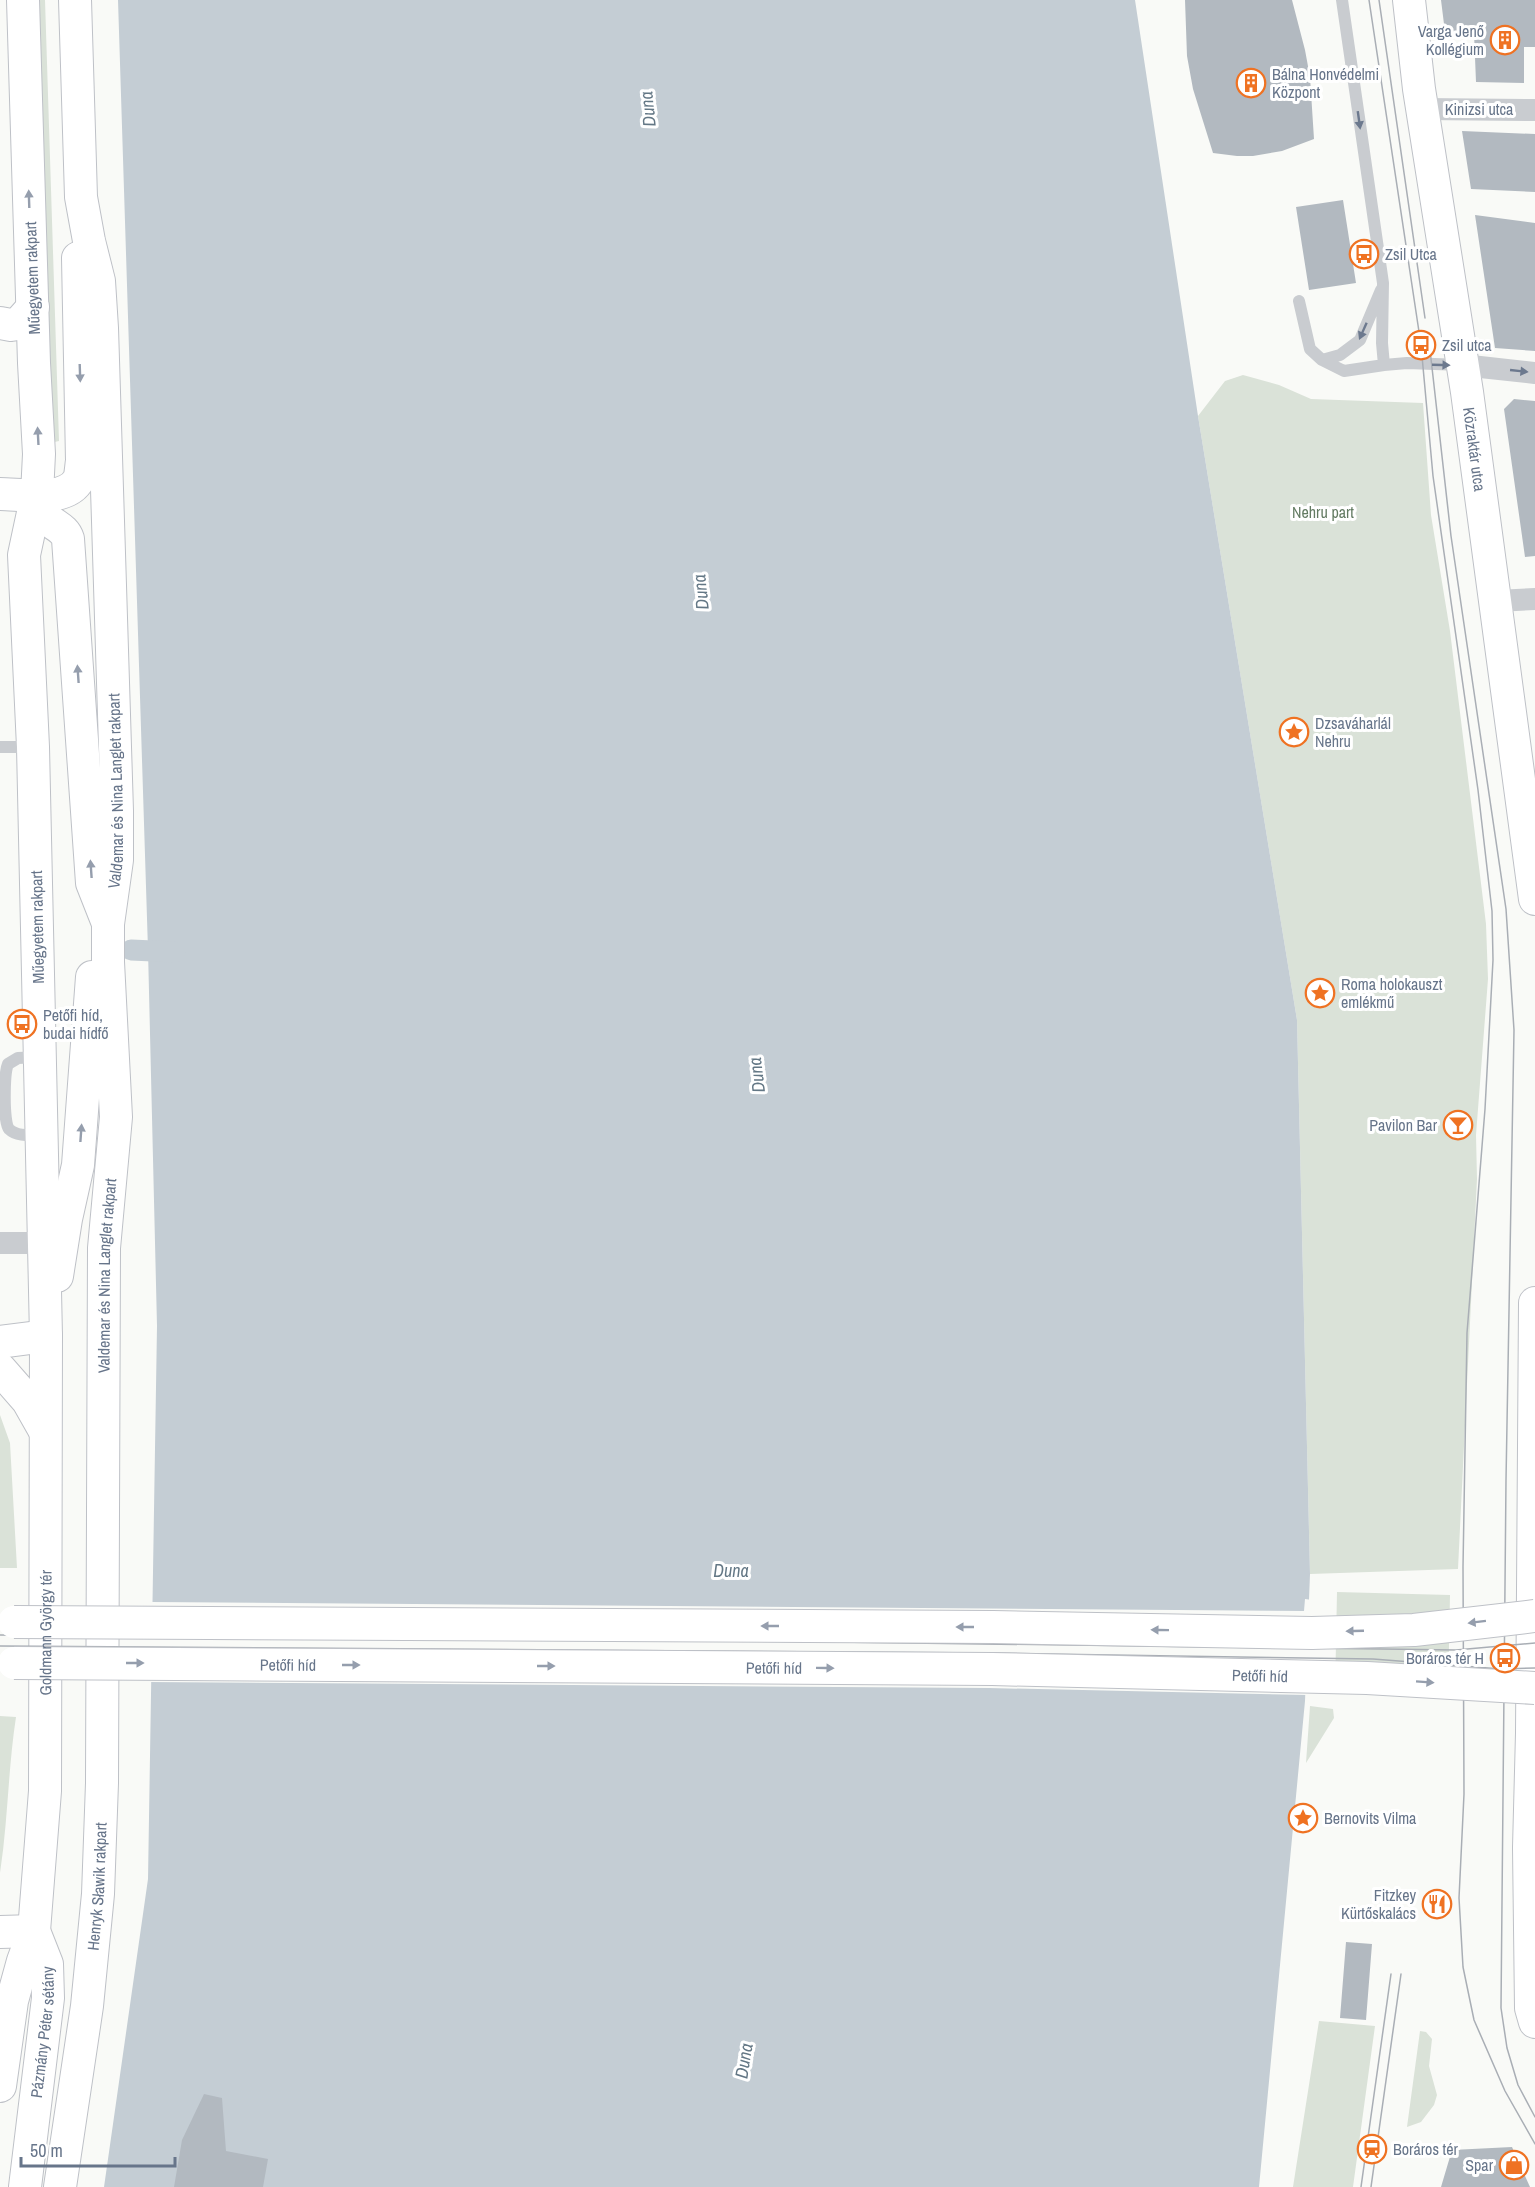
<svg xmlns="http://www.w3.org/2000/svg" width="1535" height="2187" viewBox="0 0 1535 2187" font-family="'Archivo Narrow',sans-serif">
<rect width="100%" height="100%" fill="#f9faf7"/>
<path fill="#dae2d8" d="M 37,0 L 45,0 L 59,441 L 50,443 Z
M 1243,375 L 1279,385 L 1311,399 L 1423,403 L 1431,515 L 1450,631 L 1486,924 L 1488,979 L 1476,1135 L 1477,1179 L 1458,1569 L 1310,1574 L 1297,1020 L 1198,416 L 1225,381 Z
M 0,1415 L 10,1443 L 17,1568 L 0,1568 Z
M 1337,1592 L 1450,1595 L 1448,1696 L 1335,1693 Z
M 1310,1706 L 1333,1709 L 1334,1718 L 1306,1763 Z
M 0,1716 L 16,1717 C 8,1769 8,1821 0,1873 Z
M 1319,2021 L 1375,2026 L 1353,2187 L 1293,2187 Z
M 1420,2031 L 1426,2032 L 1432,2039 L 1429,2066 L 1437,2095 L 1434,2105 L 1421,2122 L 1407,2127 Z"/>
<path fill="#c4cdd4" d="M 118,0 L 1135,0 L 1198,416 L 1297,1020 L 1310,1574 L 1305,1701 L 1259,2187 L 104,2187 L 148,1879 L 157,1326 L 148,950 Z"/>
<path fill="#f9faf7" d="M 1305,1599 L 1312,1600 L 1308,1695 L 989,1688 L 148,1682 L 150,1602 L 1304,1611 Z"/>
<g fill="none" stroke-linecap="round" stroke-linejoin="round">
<path stroke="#c4cdd4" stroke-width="21" d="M 131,950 L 175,952"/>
</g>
<path fill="#b2b9c0" d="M 1185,0 L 1292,0 L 1305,50 L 1310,77 L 1314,139 L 1282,151 L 1253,156 L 1237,156 L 1213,153 L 1193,89 L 1187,56 Z
M 1441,0 L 1535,0 L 1535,47 L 1524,47 L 1524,83 L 1476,82 L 1474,33 L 1445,32 Z
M 1462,131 L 1535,134 L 1535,192 L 1471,189 Z
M 1343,200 L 1356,283 L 1309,290 L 1296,207 Z
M 1475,215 L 1535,223 L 1535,351 L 1495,348 Z
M 1514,399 L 1535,401 L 1535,556 L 1525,557 L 1504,409 Z
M 1346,1942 L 1372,1944 L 1366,2020 L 1340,2018 Z
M 204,2094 L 222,2098 L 226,2151 L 268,2159 L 263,2187 L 174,2187 L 182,2140 Z
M 1512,2147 L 1530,2187 L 1441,2187 L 1452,2150 Z"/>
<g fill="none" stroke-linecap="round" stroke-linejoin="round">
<g stroke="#bec1c7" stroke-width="34">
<g id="secondary">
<path id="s1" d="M 1409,0 L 1419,89 L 1467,392 L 1535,899"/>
<path d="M 0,323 L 11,325 L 18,324 L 33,307"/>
<path d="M 0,494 C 22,494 67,503 79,479 C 81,474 81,466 82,461 L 78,258"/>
<path d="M 37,494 C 40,501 41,509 44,514 C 51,526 64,526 68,539 L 92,883 L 107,921"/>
<path d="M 57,1276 L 66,1219 L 78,1165 L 92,977"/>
<path d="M 1535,1303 L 1532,1733 L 1529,1848 L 1531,2008 L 1535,2022"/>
<path d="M 0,1342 L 46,1336"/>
<path d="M 0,1369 L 28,1401 L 45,1431"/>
<path d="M 0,1932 L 34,1931"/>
<path id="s2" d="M 0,2086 L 12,2001 L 23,1961 L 34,1931 L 45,1791 L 46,1336 L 33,747 L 24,555 L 37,494 L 39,454 L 34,363 L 23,0"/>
<path id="s3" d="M 25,2187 L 48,1998 L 47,1964 L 34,1931"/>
<path id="s4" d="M 60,2187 L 87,2006 L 98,1894 L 102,1783 L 104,1248 L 116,1117 L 108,962 L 108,924 L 117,860 L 117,811 L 102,328 L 99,281 L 89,241 L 81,197 L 75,0"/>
</g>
</g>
<path stroke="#c9ccd0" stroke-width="12" d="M 1342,0 L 1383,283 L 1382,343 L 1384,365
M 1299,301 L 1310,349 L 1322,360 L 1344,371 L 1384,365 L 1407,363 L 1462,365
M 1322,360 L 1340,355 L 1360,340 L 1381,290
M 0,747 L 32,747
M 39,1057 L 18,1058 L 8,1064 C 4,1073 3,1122 9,1129 C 17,1137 31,1135 41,1135"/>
<path stroke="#c9ccd0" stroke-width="22" d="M 1423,109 L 1535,110
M 1462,365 L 1535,373
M 1496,601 L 1535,599
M 0,1243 L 42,1243"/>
<use href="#secondary" stroke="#fff" stroke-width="32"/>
<path stroke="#a9aeb5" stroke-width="1.5" d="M 1369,0 L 1421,345 L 1433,476 L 1478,790 L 1492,911 L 1493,960 L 1485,1109 L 1467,1333 L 1463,1567 L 1464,1794 L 1459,1898 L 1463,1967 L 1474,2020 L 1505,2091 L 1535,2144
M 1379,0 L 1425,318
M 1429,341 L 1451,536 L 1506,909 L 1514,1030 L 1506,1480 L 1501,2008 L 1507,2048 L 1518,2085 L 1535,2117
M 0,1635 L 369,1639
M 402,1639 L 754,1641 L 1456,1650 L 1535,1643
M 0,1646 L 992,1653 L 1373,1659 L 1501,1669 L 1535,1668
M 1361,2187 L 1391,1974
M 1371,2187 L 1401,1974"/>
<g stroke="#bec1c7" stroke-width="34" stroke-linecap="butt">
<g id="secondary-bridge">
<path d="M 14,1622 L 993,1627 L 1312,1633 L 1414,1630 L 1535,1616"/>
<path id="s5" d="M 14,1663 L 992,1669 L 1367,1678 L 1535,1688"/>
</g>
</g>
<use href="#secondary-bridge" stroke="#fff" stroke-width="32"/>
</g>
<defs><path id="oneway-solid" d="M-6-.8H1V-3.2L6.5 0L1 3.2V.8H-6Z" transform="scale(1.5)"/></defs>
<g fill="#6c798e">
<use href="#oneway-solid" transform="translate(1359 120) rotate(82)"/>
<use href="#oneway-solid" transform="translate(1363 331) rotate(114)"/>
<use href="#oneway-solid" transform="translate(1441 365) rotate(2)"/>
<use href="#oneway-solid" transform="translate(1519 371) rotate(6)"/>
</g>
<g fill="#959ead">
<use href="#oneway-solid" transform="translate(29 199) rotate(-92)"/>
<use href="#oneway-solid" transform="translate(80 373) rotate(88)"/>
<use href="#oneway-solid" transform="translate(38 436) rotate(-93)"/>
<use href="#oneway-solid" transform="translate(78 674) rotate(-94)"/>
<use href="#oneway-solid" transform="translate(91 869) rotate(-94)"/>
<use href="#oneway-solid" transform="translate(81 1133) rotate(-86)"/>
<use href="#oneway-solid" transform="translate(1477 1622) rotate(173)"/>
<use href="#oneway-solid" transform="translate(770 1626) rotate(-180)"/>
<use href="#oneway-solid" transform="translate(965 1627) rotate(-180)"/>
<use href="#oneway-solid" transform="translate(1160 1630) rotate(-179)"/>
<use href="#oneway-solid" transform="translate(1355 1631) rotate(178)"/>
<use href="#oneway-solid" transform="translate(135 1663)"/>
<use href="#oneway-solid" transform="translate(351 1665)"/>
<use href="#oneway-solid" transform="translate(546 1666)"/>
<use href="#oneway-solid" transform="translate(825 1668) rotate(1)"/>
<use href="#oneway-solid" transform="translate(1425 1682) rotate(4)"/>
</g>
<defs>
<g id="building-ring" transform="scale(1.5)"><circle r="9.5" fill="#fff" stroke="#ef7222" stroke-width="1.5"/><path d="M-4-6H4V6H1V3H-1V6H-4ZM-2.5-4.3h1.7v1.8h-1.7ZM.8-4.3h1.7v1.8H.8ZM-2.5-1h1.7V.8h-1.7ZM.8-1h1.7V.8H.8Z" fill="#ef7222"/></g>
<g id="bus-ring" transform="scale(1.5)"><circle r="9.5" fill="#fff" stroke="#ef7222" stroke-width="1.5"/><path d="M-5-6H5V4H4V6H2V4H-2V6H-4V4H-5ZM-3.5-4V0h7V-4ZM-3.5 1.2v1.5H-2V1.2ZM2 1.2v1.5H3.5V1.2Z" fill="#ef7222"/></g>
<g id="sight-ring" transform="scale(1.5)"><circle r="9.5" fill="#fff" stroke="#ef7222" stroke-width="1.5"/><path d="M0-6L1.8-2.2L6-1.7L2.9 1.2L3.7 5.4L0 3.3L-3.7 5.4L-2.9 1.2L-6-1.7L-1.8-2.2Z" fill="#ef7222"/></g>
<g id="bar-ring" transform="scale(1.5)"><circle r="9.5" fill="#fff" stroke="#ef7222" stroke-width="1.5"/><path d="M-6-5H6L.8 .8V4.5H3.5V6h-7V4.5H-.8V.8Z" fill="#ef7222"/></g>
<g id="restaurant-ring" transform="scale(1.5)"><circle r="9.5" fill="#fff" stroke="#ef7222" stroke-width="1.5"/><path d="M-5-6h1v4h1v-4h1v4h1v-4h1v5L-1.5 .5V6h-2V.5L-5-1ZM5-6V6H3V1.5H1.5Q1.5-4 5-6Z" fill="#ef7222"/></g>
<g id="station-ring" transform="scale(1.5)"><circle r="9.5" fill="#fff" stroke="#ef7222" stroke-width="1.5"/><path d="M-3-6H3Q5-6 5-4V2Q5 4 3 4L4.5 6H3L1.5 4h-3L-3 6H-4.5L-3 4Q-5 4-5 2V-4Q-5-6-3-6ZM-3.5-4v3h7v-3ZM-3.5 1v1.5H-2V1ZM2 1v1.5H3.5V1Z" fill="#ef7222"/></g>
<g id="shop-ring" transform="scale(1.5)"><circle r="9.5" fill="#fff" stroke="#ef7222" stroke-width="1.5"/><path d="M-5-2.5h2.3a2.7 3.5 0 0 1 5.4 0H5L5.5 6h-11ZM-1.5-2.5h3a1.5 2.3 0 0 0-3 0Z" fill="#ef7222"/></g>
</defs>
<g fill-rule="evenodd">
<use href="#building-ring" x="1505" y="40"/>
<use href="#building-ring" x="1251" y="83"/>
<use href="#bus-ring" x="1364" y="254"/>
<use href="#bus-ring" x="1421" y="345"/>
<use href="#sight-ring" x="1294" y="732"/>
<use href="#sight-ring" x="1320" y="993"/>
<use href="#bus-ring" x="22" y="1024"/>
<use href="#bar-ring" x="1458" y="1125"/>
<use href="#bus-ring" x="1505" y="1658"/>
<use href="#sight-ring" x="1303" y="1818"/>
<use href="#restaurant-ring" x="1437" y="1904"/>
<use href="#station-ring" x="1372" y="2149"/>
<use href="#shop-ring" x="1514" y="2165"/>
</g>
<g text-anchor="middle" stroke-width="6" stroke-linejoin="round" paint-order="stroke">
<g font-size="16" fill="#67758a" stroke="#fff" text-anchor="start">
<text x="1484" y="37" text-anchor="end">Varga Jenő<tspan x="1484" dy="18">Kollégium</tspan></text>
<text x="1272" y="80">Bálna Honvédelmi<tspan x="1272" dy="18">Központ</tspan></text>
<text x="1385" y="260">Zsil Utca</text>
<text x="1442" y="351">Zsil utca</text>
<text x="1315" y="729">Dzsaváharlál<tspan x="1315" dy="18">Nehru</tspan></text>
<text x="1341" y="990">Roma holokauszt<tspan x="1341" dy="18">emlékmű</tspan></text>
<text x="43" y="1021">Petőfi híd,<tspan x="43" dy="18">budai hídfő</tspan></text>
<text x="1437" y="1131" text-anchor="end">Pavilon Bar</text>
<text x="1484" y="1664" text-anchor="end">Boráros tér H</text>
<text x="1324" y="1824">Bernovits Vilma</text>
<text x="1416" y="1901" text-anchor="end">Fitzkey<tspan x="1416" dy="18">Kürtőskalács</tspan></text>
<text x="1393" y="2155">Boráros tér</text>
<text x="1493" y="2171" text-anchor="end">Spar</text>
</g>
<g font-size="16" fill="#67758a" stroke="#fff">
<text x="1479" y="115">Kinizsi utca</text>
<text transform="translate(32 278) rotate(-92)" y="6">Műegyetem rakpart</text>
<text dy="6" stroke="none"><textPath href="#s1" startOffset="454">Közraktár utca</textPath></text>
<text dy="6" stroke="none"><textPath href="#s4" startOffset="1400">Valdemar és Nina Langlet rakpart</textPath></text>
<text transform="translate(37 927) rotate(-91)" y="6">Műegyetem rakpart</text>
<text dy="6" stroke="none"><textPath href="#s4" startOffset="914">Valdemar és Nina Langlet rakpart</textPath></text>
<text dy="6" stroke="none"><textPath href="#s2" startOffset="458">Goldmann György tér</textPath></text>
<text dy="6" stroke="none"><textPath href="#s5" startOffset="274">Petőfi híd</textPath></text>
<text dy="6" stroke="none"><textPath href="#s5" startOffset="760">Petőfi híd</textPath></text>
<text dy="6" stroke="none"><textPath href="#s5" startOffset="1246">Petőfi híd</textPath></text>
<text dy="6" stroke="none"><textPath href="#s4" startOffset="303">Henryk Sławik rakpart</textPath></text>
<text dy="6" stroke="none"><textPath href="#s3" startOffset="156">Pázmány Péter sétány</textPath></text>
</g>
<g font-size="16" fill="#637b62" stroke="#fff">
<text x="1323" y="518">Nehru part</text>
</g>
<g font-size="18" font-style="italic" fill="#637785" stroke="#fff">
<text transform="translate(648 109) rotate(-96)" y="6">Duna</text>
<text transform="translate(701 592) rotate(-96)" y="6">Duna</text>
<text transform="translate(757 1075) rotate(-97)" y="6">Duna</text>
<text x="731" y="1577">Duna</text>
<text transform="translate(744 2061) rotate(-81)" y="6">Duna</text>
</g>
</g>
<path d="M21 2157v9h154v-9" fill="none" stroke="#67758a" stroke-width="3"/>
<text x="30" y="2157" font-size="18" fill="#67758a" stroke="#ffffff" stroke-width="4.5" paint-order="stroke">50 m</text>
</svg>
